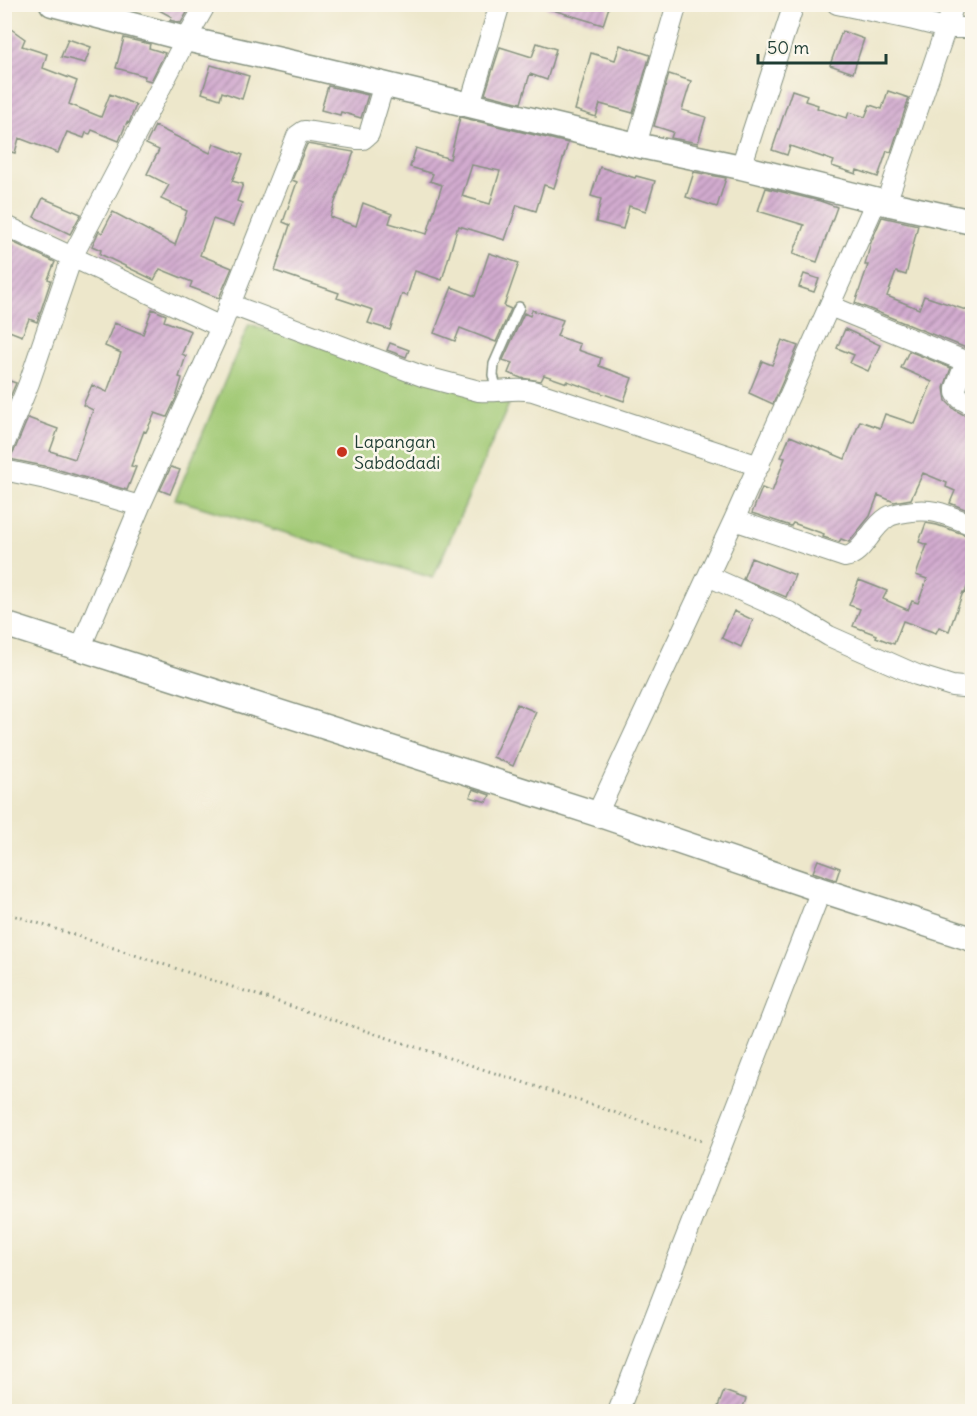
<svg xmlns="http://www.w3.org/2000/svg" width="977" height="1416" viewBox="0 0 977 1416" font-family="Delius,sans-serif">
<defs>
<pattern id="building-hatch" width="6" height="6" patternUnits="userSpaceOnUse" patternTransform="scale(1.5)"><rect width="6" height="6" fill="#d2abcf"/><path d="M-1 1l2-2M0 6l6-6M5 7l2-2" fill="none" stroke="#aa8ca9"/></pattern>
</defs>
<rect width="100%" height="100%" fill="#fbf7ec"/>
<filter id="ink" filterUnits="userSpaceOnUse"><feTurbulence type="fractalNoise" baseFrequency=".0167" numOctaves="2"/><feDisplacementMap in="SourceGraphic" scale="12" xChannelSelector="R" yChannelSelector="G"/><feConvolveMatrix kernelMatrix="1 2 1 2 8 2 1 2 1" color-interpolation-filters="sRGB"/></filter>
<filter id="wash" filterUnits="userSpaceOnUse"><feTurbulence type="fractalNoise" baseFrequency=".008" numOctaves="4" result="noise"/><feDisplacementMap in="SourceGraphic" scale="24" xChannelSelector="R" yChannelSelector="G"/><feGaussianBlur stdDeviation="1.35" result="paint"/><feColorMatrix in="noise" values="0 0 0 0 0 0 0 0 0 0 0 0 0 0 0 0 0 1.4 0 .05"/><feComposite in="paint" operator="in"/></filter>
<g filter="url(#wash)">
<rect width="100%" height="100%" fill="#ede7cb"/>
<path fill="#a1c975" stroke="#608354" stroke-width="1.5" d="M 249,324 L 509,404 L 433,578 L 175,499 Z"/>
<g id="blocks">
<path fill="url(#building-hatch)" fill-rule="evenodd" d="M 148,4 L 192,4 L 181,23 L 170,20 L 172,17 Z
M 547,4 L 610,4 L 603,25 L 546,8 Z
M 4,24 L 25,39 L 22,46 L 47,54 L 43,68 L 77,81 L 69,104 L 101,117 L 110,94 L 136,105 L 129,123 L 127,122 L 119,141 L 92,130 L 90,134 L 86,133 L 84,138 L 67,132 L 58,153 L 19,138 L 15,153 L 4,150 Z
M 842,31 L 864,39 L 853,73 L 830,65 Z
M 124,38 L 150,44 L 149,48 L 165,53 L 151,81 L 144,79 L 145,76 L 116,68 Z
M 68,39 L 91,47 L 85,63 L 61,57 Z
M 537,43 L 556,49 L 547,80 L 530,74 L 521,103 L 485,94 L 500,47 L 532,57 Z
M 620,45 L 650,55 L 633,113 L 600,104 L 596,117 L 575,110 L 591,53 L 615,60 Z
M 211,65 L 249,76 L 242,99 L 222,92 L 220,99 L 202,93 Z
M 669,74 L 691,81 L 682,110 L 706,117 L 698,143 L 671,138 L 673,132 L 654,126 Z
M 328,86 L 368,95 L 361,118 L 341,112 L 340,115 L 321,110 Z
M 792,90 L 807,95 L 805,101 L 818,105 L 817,108 L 847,118 L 849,112 L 865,117 L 870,105 L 882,109 L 888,91 L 909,98 L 891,152 L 887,151 L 878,177 L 857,170 L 856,174 L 832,166 L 834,161 L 790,146 L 787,155 L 772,150 Z
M 460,117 L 568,143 L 554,188 L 544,185 L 536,211 L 517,205 L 505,240 L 459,226 L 458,229 L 457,229 L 442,280 L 415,271 L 407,296 L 402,294 L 390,330 L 368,323 L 373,310 L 337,298 L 339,293 L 275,271 L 290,225 L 283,222 L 297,182 L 292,180 L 307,144 L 354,152 L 346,173 L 345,173 L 330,217 L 356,226 L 363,203 L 392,214 L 389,223 L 427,234 L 442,185 L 430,181 L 433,174 L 410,167 L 416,148 L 450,159 ZM 472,165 L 500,171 L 490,204 L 462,196 Z
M 155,126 L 210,153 L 214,144 L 243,155 L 232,181 L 243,184 L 237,201 L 242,203 L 233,226 L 213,219 L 200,255 L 232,268 L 219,298 L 190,287 L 192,282 L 160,269 L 154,280 L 100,254 L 101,250 L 92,246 L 99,231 L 102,233 L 113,212 L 175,245 L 187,211 L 161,199 L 169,185 L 147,174 L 159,150 L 146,144 Z
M 600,167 L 635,178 L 636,176 L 655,181 L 646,211 L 629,206 L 623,229 L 596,222 L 601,199 L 591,196 Z
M 694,172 L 726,178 L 717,207 L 686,197 Z
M 766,188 L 820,201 L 837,207 L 817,262 L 793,254 L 804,225 L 758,211 Z
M 43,198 L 81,214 L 70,234 L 34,217 Z
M 882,217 L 918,225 L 906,275 L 896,272 L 887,296 L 919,309 L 924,296 L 972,312 L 972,346 L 971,350 L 855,303 L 868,265 L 865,265 L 871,242 Z
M 4,238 L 55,262 L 48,279 L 51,280 L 37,322 L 29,319 L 22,336 L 4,329 Z
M 489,253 L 519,263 L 504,306 L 511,309 L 496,342 L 460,328 L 455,341 L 434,333 L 452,287 L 475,296 Z
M 804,274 L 819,279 L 814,292 L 799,287 Z
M 152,309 L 166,315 L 164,321 L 191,331 L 182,354 L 186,356 L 179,377 L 182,378 L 176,398 L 167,417 L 155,413 L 146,432 L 144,431 L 131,466 L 136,467 L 127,490 L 49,467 L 4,458 L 4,457 L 12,454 L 15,449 L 28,418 L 58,429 L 50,451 L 75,459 L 93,410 L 83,405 L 92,385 L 107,392 L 121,353 L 105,346 L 114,323 L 143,334 Z
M 532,310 L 563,320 L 557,336 L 580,344 L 578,350 L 601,358 L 599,366 L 632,378 L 624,401 L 567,381 L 567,383 L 544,375 L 541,381 L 521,378 L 508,373 L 512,363 L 503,360 L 524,313 L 530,316 Z
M 845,329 L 880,345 L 868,371 L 850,363 L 854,355 L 837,348 Z
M 782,340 L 798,346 L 773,404 L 749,393 L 762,361 L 772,365 Z
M 390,343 L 409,350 L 406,357 L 387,350 Z
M 909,351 L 951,368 L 944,388 L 946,401 L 955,410 L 966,416 L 972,417 L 972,512 L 950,503 L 955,491 L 946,487 L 947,483 L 923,473 L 911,499 L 894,502 L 878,495 L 870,516 L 849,542 L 841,539 L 839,542 L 823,537 L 824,534 L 793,523 L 791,526 L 752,513 L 762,488 L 772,492 L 785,458 L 781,457 L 790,436 L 845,459 L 860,421 L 880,428 L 885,414 L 915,424 L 932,382 L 901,368 Z
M 4,379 L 16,383 L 4,412 Z
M 171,467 L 180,470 L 170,494 L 160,490 Z
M 926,523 L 937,525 L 972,537 L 972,588 L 967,587 L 965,593 L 963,592 L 949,631 L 939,627 L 936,633 L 903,621 L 894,644 L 876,637 L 877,635 L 853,626 L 860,609 L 849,605 L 859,580 L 887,591 L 883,599 L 908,610 L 912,601 L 918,603 L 927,579 L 916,575 L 927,545 L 919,542 Z
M 751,558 L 795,575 L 786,597 L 743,579 Z
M 734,611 L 753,620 L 741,647 L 722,638 Z
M 517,704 L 536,712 L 513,766 L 493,757 Z
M 473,789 L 490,795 L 487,802 L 470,797 Z
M 818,860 L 840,868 L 836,880 L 813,872 Z
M 724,1391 L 746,1399 L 741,1412 L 716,1412 Z"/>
</g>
</g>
<g filter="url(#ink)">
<use href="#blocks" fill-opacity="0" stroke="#869280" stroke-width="1.5"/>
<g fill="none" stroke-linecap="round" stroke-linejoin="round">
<g stroke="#869280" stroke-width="12">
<path id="service" d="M 497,391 L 493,375 L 494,364 L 519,307"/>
</g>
<g stroke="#869280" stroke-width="22">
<path id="minor" d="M 837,4 L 914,20 L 946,28 L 972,28
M 470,104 L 500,4
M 636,145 L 677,4
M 741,167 L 794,4
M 886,203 L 954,4
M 4,225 L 221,327
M 229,304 L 422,376 L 479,391 C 498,393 514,387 533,391 L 759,466
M 830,306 L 972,364
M 966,361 L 956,388 L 956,393 L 961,399 L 972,405
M 4,445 L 29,383 L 72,257 L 186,39 L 206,4
M 4,470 L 46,479 L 140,506
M 734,520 L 845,557 C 856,555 862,546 869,537 C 874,530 880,522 888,517 C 893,514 900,513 906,512 C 934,507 947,515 972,525
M 708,576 L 789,612 L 829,636 L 917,675 L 952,686 L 972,688
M 80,649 L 140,506 L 221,327 L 297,136 L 304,131 L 358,139 L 363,139 L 369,134 L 384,84
M 597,814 L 734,520 L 876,201
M 618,1412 L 821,890"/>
</g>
<g stroke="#869280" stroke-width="27">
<path id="tertiary" d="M 52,4 L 186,39 L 320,69 L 636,145 L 741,167 L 886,203 L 972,222
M 4,624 L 597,814 L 821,890 L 972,939"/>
</g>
<path stroke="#869280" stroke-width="3" stroke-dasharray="1.5 4.5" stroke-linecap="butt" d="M 4,912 L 705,1142"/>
<use href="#service" stroke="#fff" stroke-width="9"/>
<use href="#minor" stroke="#fff" stroke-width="20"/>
<use href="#tertiary" stroke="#fff" stroke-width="24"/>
</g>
</g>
<circle fill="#c8321e" stroke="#fbf7ec" stroke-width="2" cx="342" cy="452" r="6"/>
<g text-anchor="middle" stroke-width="5" stroke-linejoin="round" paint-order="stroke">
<g font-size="18" fill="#1f3d34" stroke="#fbf7ec" text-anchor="start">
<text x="354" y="448">Lapangan<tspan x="354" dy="21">Sabdodadi</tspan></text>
</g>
</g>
<rect width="977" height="1416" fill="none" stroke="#fbf7ec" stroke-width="24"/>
<path d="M758 54v9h128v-9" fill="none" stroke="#1f3d34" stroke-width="3"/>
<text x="767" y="54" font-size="18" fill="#1f3d34" stroke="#fbf7ec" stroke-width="4.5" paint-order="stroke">50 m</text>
</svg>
